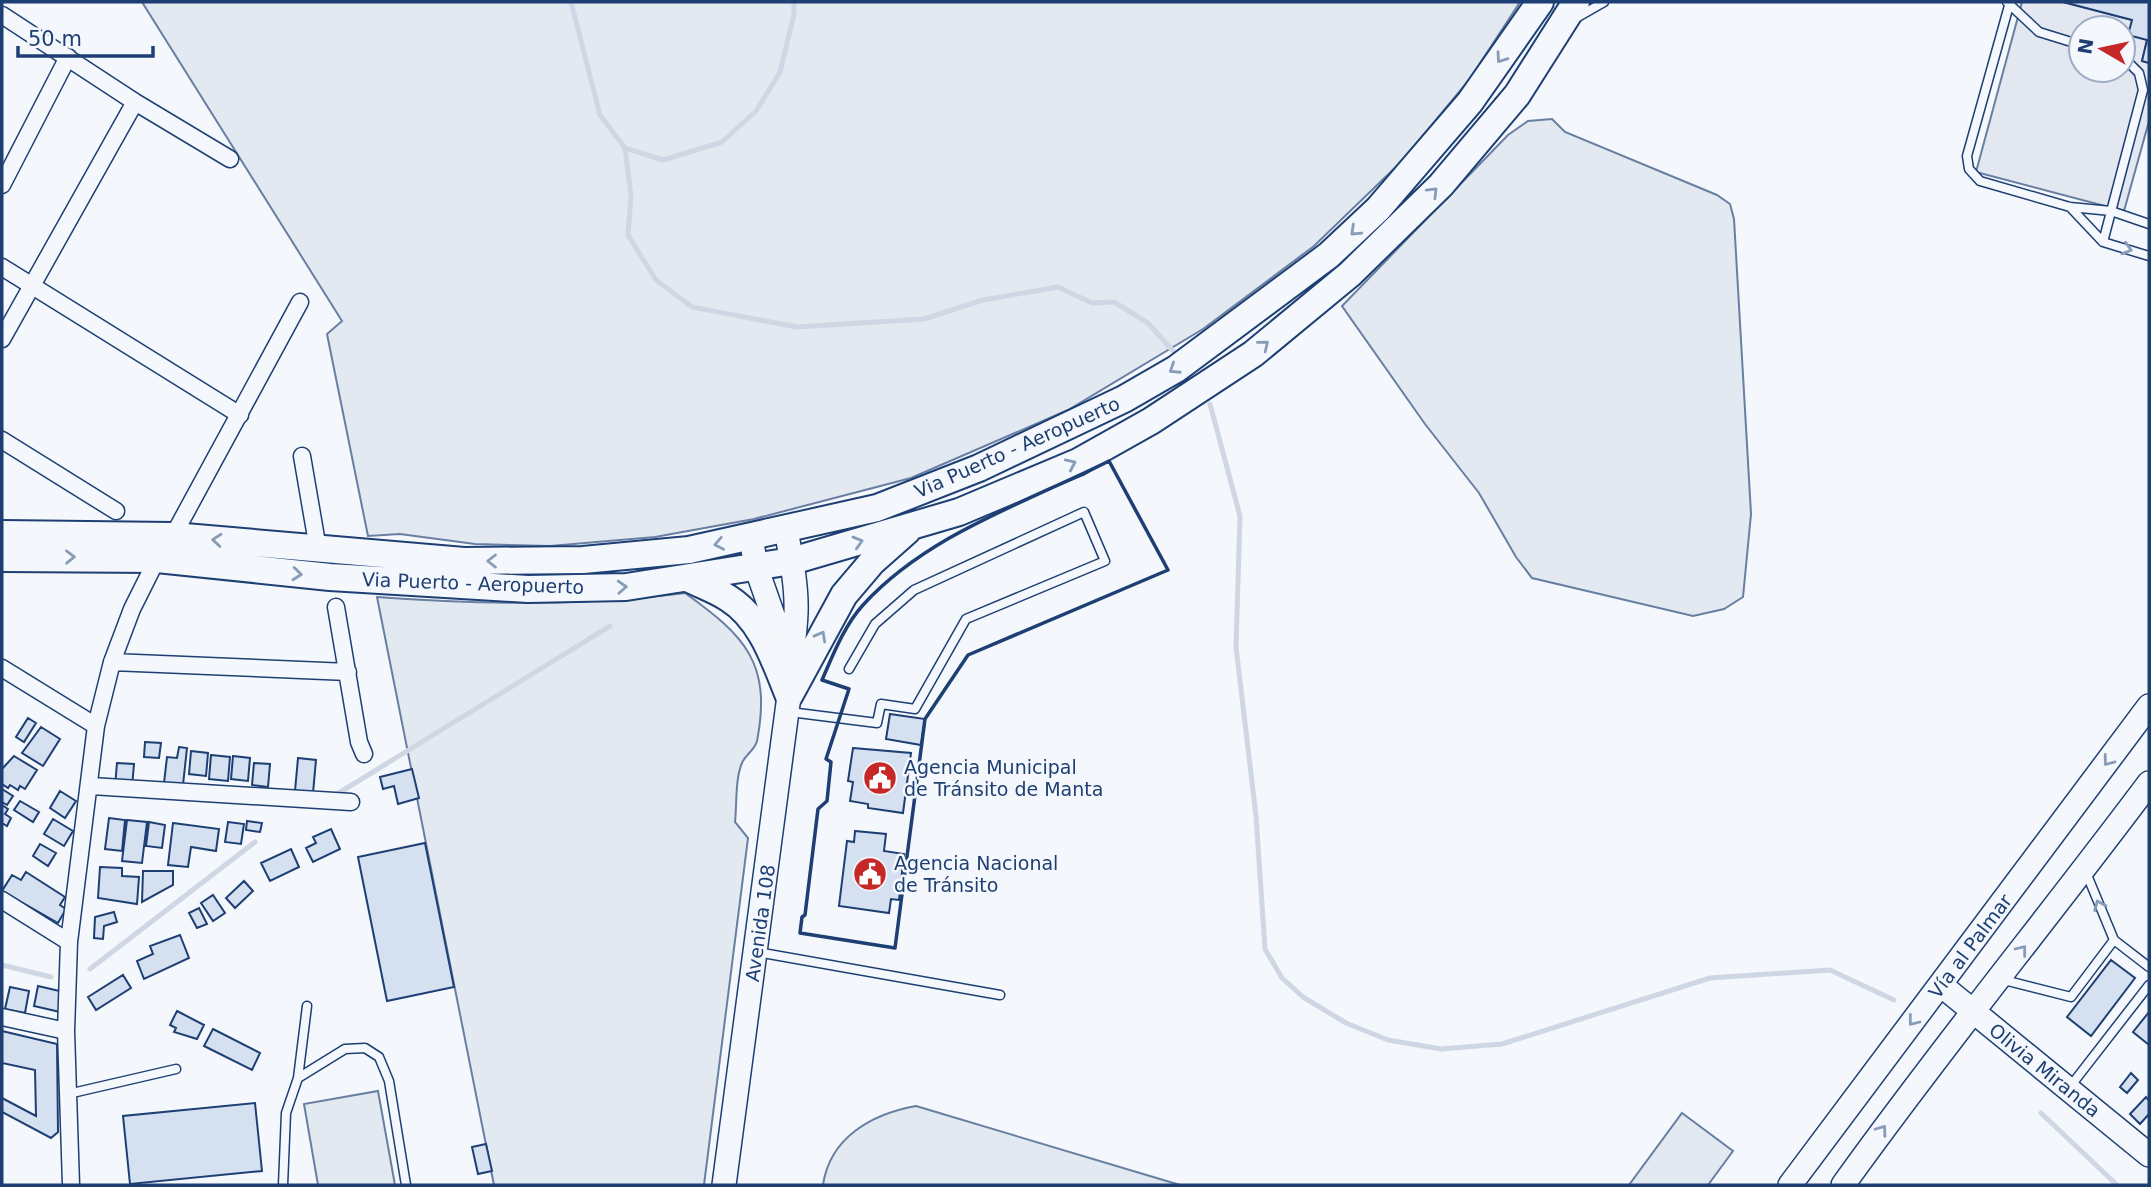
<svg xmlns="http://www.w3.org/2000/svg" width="2151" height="1187" viewBox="0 0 2151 1187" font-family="'DejaVu Sans',sans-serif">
<rect width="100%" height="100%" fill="#f4f7fb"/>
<path fill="#e3e9f0" stroke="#687fa3" stroke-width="2" d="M 142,2 L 1520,2 L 1469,80 L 1402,161 L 1314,246 L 1203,329 L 1068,410 L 911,478 L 754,519 L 655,537 L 550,546 L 475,544 L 400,534 L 368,536 L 327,334 L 342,321 Z
M 1552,119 L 1565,132 L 1717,195 L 1730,204 L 1734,219 L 1751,514 L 1743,597 L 1724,609 L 1693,616 L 1532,578 L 1516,557 L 1479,493 L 1425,424 L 1342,306 L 1508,135 L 1528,121 Z
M 685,593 C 745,636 772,663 757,741 C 755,750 745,755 742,763 C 735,779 737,804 735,822 L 748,838 L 704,1185 L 494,1185 L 377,597 C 481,605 582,606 685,593 Z
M 378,1091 L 395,1185 L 318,1185 L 304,1104 Z
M 916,1106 L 1180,1185 L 823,1185 C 830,1137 872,1114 916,1106 Z
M 1682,1113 L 1733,1151 L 1708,1185 L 1629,1185 Z"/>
<path fill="#e3e8f0" stroke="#687fa3" stroke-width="2" fill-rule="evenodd" d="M 2022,2 L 2063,2 L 2132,20 L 2147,40 L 2142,61 L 2149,63 L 2149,121 L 2124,211 L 1976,172 ZM 2081,28 L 2123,28 L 2123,70 L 2081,70 Z"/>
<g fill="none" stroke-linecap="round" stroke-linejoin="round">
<path stroke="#cfd7e4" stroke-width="5" d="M 571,2 L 600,115 L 625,148 L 663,160 L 722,142 L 756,111 L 780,72 L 794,14 L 794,2
M 625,148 L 631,196 L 628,235 L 656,280 L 692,307 L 797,327 L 924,319 L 983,300 L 1058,287 L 1092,303 L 1114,302 L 1148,323 L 1174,352
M 1210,404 L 1240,516 L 1236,647 L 1256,816 L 1265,949 L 1282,978 L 1303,997 L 1346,1023 L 1388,1040 L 1441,1049 L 1502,1044 L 1710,978 L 1830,970 L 1894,1000
M 334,796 L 610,626
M 2,965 L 51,977
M 90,969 L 255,842
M 2041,1113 L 2117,1185"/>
</g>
<path fill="#d5e0f0" stroke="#1d3f73" stroke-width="2" d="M 2063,2 L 2149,2 L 2149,63 L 2142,61 L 2147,40 L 2128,35 L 2132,20 Z
M 890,714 L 925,719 L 921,745 L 886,739 Z
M 28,718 L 36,723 L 24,742 L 16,737 Z
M 41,727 L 60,739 L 43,766 L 22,753 Z
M 145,742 L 161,743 L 159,758 L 144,757 Z
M 179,747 L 187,748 L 183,785 L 164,783 L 167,757 L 177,758 Z
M 853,748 L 911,753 L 903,813 L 868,808 L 868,804 L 850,801 L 853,782 L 848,781 Z
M 191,751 L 208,753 L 206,776 L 189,774 Z
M 211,755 L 230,757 L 228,781 L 209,779 Z
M 14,756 L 37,770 L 25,789 L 20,786 L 18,790 L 10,785 L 8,788 L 2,784 L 2,769 Z
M 233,756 L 250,758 L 248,781 L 231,779 Z
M 298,758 L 316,760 L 313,793 L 295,791 Z
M 117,763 L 134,764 L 132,787 L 115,786 Z
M 254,763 L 270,764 L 268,787 L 252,785 Z
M 412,769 L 419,798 L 398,804 L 394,786 L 383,789 L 380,777 Z
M 2,789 L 13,796 L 7,805 L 2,802 Z
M 60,791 L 76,801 L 65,818 L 50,808 Z
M 20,801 L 39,812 L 33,822 L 14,810 Z
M 2,805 L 8,809 L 5,814 L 11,818 L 7,826 L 2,823 Z
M 109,818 L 125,820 L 122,851 L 105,849 Z
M 53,819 L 73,831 L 64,846 L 44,834 Z
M 127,820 L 147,822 L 142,863 L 122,861 Z
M 247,821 L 262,823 L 260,832 L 246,830 Z
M 149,822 L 165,825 L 162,848 L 146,846 Z
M 228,822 L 244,824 L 241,844 L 225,842 Z
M 173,823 L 219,829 L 216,851 L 191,847 L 188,867 L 168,865 Z
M 331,829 L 340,849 L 313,862 L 306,848 L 316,843 L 313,837 Z
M 855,831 L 886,834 L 884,851 L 904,854 L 899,900 L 891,899 L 889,913 L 839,906 L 847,841 L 854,842 Z
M 425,843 L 454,987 L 387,1001 L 358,857 Z
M 40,844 L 56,853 L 48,866 L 33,856 Z
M 291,849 L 299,867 L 270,881 L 261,863 Z
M 100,867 L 122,868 L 122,876 L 139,877 L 137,904 L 98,898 Z
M 143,871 L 173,871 L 173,885 L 142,902 Z
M 26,872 L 65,897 L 60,905 L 66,909 L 58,923 L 2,891 L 12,875 L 21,880 Z
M 244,881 L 253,891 L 235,908 L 226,898 Z
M 213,895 L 225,913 L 213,921 L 201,903 Z
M 199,908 L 207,924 L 197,928 L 189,913 Z
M 114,912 L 117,922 L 104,926 L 103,939 L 94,938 L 95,917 Z
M 180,935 L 189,958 L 144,979 L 137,961 L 153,954 L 150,946 Z
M 2111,960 L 2135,978 L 2091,1036 L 2067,1017 Z
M 123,975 L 131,988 L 96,1010 L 88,997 Z
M 38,986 L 64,992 L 60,1012 L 34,1006 Z
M 10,987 L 29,991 L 25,1013 L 5,1009 Z
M 177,1011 L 204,1025 L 197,1039 L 174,1032 L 176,1028 L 170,1025 Z
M 2149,1012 L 2149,1045 L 2133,1032 Z
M 213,1029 L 260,1053 L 252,1070 L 204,1046 Z
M 2,1031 L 57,1044 L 58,1132 L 51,1138 L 2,1112 L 2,1098 L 36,1116 L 35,1070 L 2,1063 Z
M 2131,1073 L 2138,1080 L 2127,1093 L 2120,1087 Z
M 2146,1097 L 2149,1101 L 2149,1114 L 2140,1124 L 2130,1114 Z
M 255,1103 L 262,1171 L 130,1184 L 123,1116 Z
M 486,1144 L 492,1171 L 478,1174 L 472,1147 Z"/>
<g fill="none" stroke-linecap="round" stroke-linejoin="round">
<g stroke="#1d3f73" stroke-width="11">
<path id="lane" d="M 2007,2 L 2039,32 L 2081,45
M 2010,2 L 1967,156 L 1969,169 L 1980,181 L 2070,207 L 2111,211 L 2149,224
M 1576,18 L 1604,2
M 2070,207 L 2103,242 L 2149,256
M 2103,242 L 2143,90 L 2139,73 L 2123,57
M 790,712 L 877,723 L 881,704 L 915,709 L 966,619 L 1105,561 L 1084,512 L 914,590 L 875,624 L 849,669
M 2085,870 L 2114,940 L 2149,967
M 757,952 L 1000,995
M 2000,979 L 2071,997 L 2114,940
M 298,1078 L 345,1049 L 365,1048 L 379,1057 L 389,1081 L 406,1185
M 2069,1088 L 2149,985
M 68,1094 L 176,1069
M 283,1185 L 286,1113 L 298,1078 L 307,1006"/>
</g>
<g stroke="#1d3f73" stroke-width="19">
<path id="street" d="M 2,15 L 135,102 L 230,159
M 2,185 L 68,57
M 2,267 L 240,415
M 2,339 L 135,102
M 2,440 L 116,511
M 302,456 L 318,549
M 173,536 L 300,302
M 336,607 L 359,742 L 364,754
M 112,662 L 348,672
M 2,668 L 96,726
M 91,786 L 351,802
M 2,900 L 69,942
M 2,1017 L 66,1031
M 71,1185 L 66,1031 L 69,942 L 96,726 L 112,662 L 132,609 L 157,559"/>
</g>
<g stroke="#1d3f73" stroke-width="26">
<path id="secondary" d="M 751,537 L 756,567 L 788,658
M 1941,985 L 2149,1155
M 724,1185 L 789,696 C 789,668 795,641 796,613 C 797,586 791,557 786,530
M 1790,1185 L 2149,706
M 1843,1185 C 1941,1048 2048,918 2149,783"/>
</g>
<g stroke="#1d3f73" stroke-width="30">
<path id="primary" d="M 2,534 L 173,536 L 464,561 L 583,560 L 689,550 L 877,508 L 979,468 L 1124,399 L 1176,369 L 1329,255 L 1378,209 L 1470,102 L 1540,2
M 2,558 L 157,559 L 330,577 L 528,589 L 626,587 L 792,561 L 959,512 L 1078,462 L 1151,421 L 1253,354 L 1350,274 L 1441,185 L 1517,95 L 1576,2
M 688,578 C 701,585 716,590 728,598 C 762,619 775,662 789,696
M 789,696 L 844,595 L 872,562 L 907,531"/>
</g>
<use href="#lane" stroke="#f4f7fb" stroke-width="8"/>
<use href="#street" stroke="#f4f7fb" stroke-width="16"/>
<use href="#secondary" stroke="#f4f7fb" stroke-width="23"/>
<use href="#primary" stroke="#f4f7fb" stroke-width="26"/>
<path stroke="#1d3f73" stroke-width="3.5" d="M 1109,461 L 1168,570 L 968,655 L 925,719 L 895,948 L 800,933 L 802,917 L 805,915 L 818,809 L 827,801 L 831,762 L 826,759 L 849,689 L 822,680 C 833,655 844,626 863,605 C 928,534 1025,503 1109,461 Z"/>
</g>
<defs><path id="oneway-chevron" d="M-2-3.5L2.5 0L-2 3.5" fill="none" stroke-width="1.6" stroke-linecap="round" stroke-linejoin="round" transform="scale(1.75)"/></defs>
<g stroke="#889bb7">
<use href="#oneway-chevron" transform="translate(1501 58) rotate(125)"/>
<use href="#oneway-chevron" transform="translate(1433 192) rotate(-45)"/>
<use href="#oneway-chevron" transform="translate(1355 231) rotate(137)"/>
<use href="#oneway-chevron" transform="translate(2127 249) rotate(17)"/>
<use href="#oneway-chevron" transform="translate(1264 345) rotate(-39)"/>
<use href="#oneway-chevron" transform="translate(1174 369) rotate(147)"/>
<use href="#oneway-chevron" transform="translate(1071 464) rotate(-24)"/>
<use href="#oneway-chevron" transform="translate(217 540) rotate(-175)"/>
<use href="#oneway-chevron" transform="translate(858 542) rotate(-16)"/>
<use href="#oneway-chevron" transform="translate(719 544) rotate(169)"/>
<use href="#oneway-chevron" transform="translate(70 557) rotate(-1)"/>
<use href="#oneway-chevron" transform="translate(492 561) rotate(180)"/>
<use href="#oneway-chevron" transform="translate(297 574) rotate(6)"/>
<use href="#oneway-chevron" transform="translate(622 587) rotate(-3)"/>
<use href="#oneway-chevron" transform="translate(821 636) rotate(-61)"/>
<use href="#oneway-chevron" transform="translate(2108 761) rotate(127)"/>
<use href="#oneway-chevron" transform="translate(2099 905) rotate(-113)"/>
<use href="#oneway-chevron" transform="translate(2022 950) rotate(-52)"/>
<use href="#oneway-chevron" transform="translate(1913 1021) rotate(128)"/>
<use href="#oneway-chevron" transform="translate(1882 1130) rotate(-54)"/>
</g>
<defs>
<g id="civic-disc" transform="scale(1.75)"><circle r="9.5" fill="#c62828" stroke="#f4f7fb"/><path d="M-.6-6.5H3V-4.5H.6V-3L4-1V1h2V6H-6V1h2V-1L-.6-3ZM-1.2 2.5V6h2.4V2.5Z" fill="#fff"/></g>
</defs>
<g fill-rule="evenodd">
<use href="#civic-disc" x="880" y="778"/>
<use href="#civic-disc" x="870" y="874"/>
</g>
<g text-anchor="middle" stroke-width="5" stroke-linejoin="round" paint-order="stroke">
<g font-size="19" fill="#1d3f73" stroke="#f4f7fb">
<text transform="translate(1017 447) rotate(-24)" y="7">Via Puerto - Aeropuerto</text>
<text transform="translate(473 583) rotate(2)" y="7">Via Puerto - Aeropuerto</text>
<text transform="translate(760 923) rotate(-82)" y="7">Avenida 108</text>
<text transform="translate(1970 946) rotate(-53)" y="7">Vía al Palmar</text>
<text transform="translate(2045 1070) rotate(39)" y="7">Olivia Miranda</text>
</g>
<g font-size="19" fill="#1d3f73" stroke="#f4f7fb" text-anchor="start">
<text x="904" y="774">Agencia Municipal<tspan x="904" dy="22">de Tránsito de Manta</tspan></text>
<text x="894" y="870">Agencia Nacional<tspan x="894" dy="22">de Tránsito</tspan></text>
</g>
</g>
<rect width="2151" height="1187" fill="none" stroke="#1d3f73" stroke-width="7"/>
<g transform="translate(2102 49) rotate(279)"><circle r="33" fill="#f4f7fb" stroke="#9eadc5" stroke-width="2"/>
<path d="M0-5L12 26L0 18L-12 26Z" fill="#c62828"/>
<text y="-10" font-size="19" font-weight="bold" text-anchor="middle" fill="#1d3f73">N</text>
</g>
<path d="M18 46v10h135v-10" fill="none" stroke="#1d3f73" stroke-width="3.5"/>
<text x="28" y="46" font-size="21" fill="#1d3f73" stroke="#f4f7fb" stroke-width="5" paint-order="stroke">50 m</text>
</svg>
